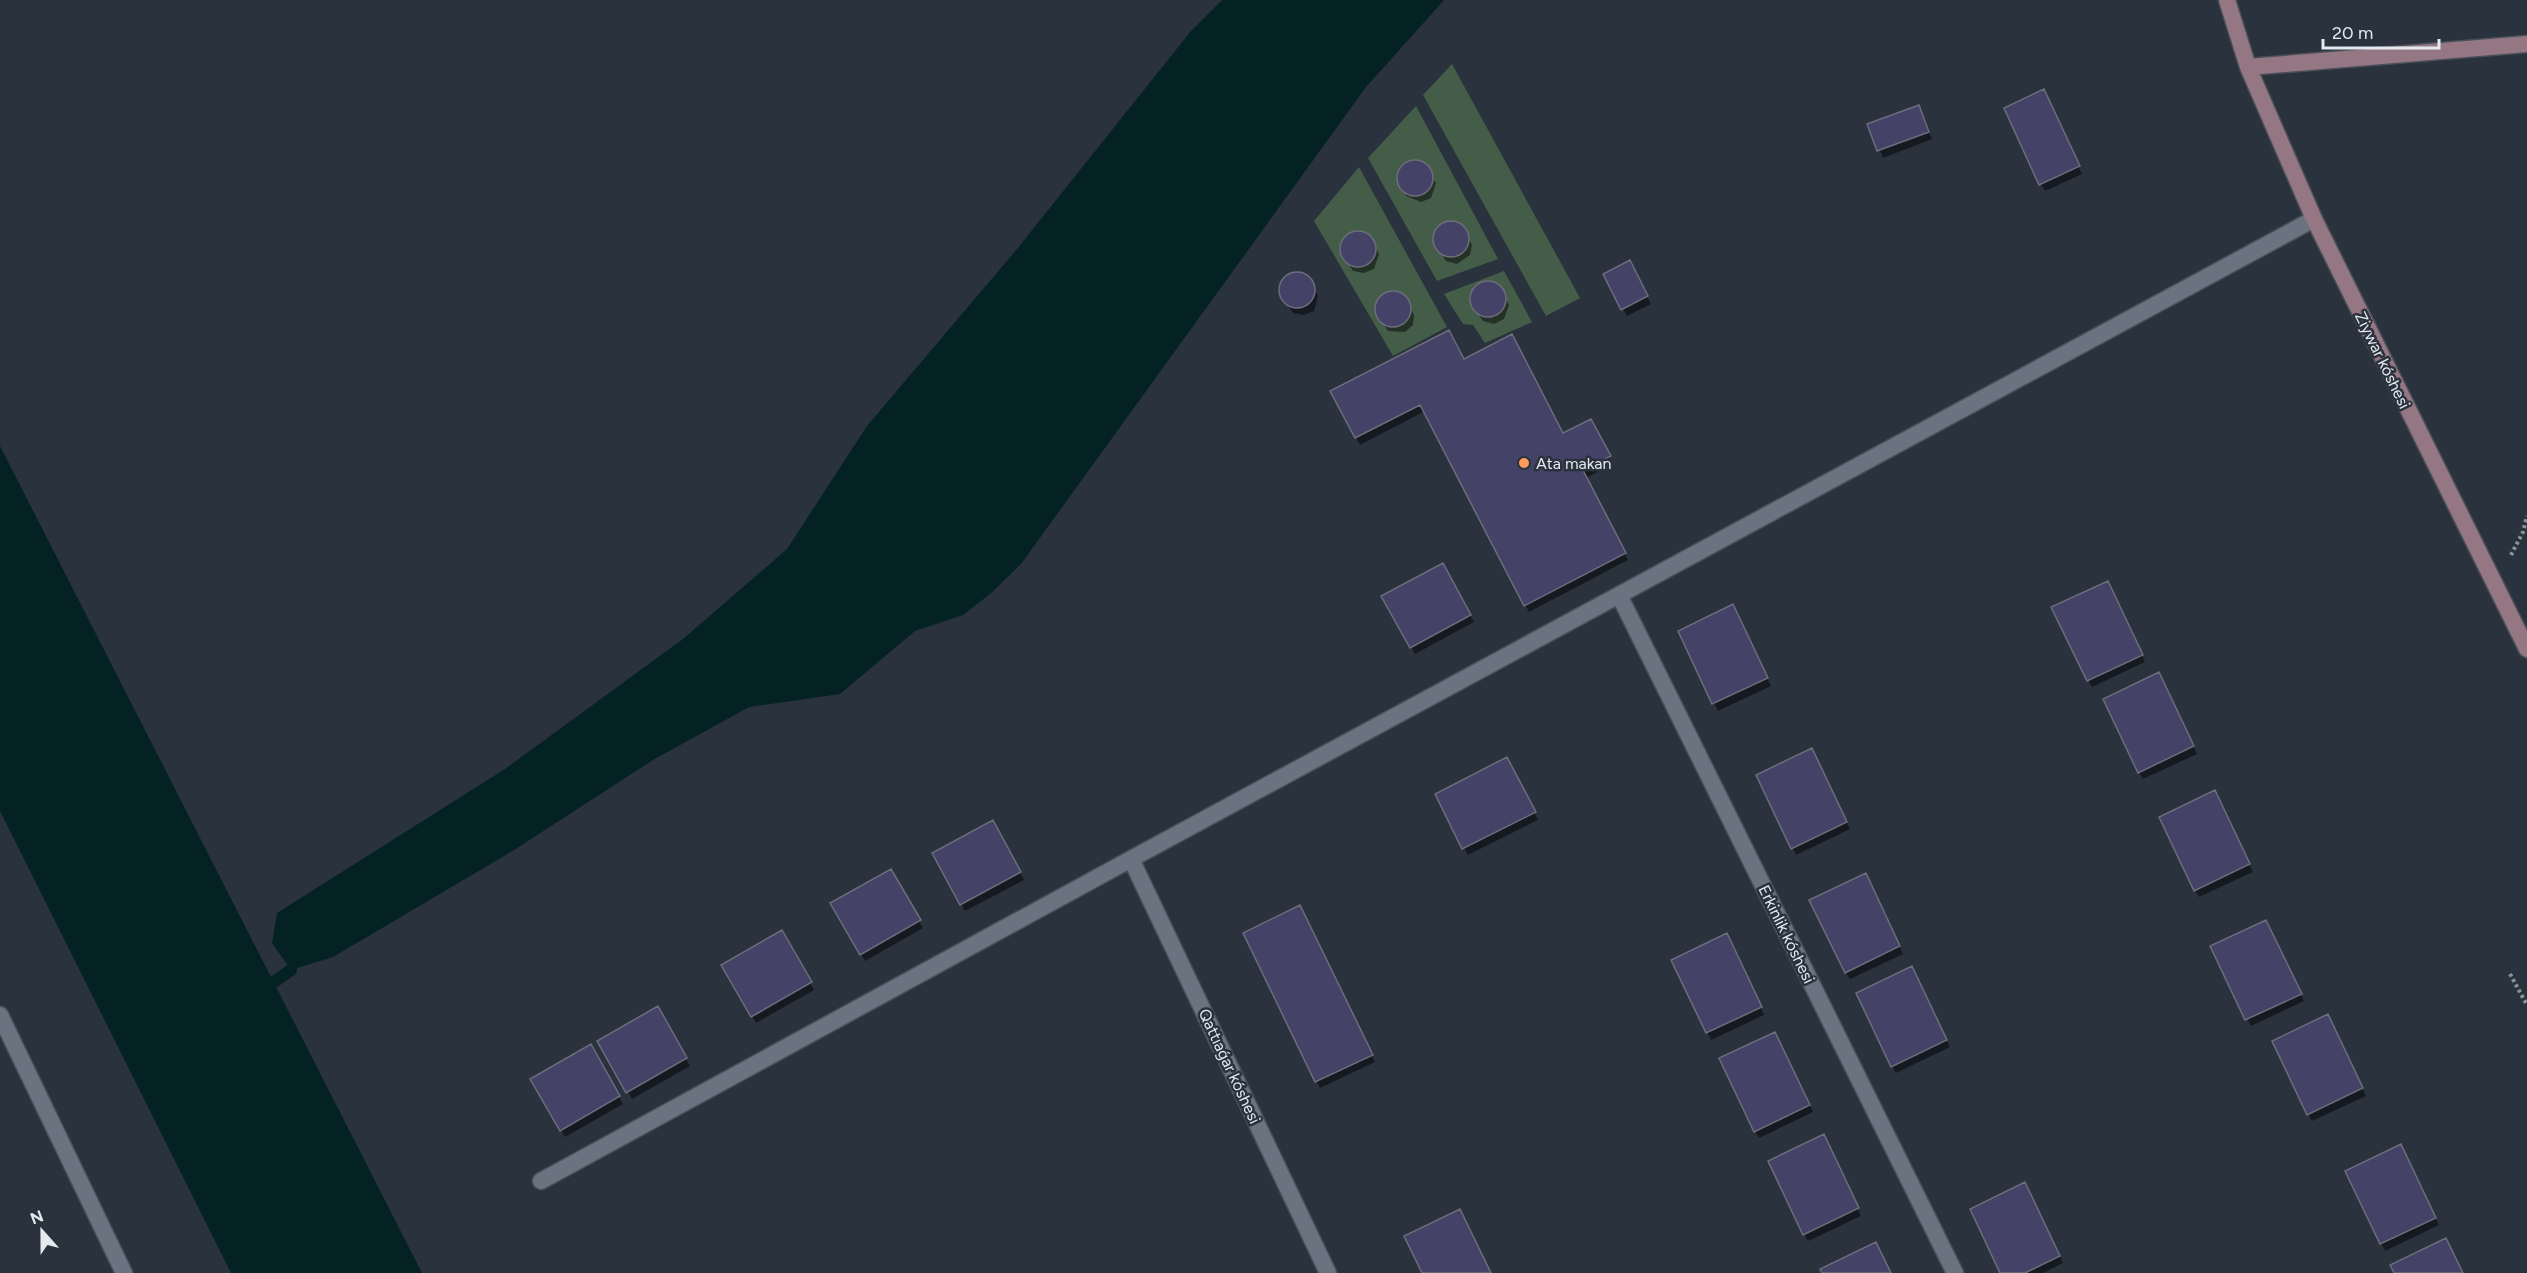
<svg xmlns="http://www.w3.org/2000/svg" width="2527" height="1273" viewBox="0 0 2527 1273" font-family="Figtree,sans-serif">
<rect width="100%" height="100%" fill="#29323d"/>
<path fill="#445d48" d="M 1452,64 L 1580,298 L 1546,316 L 1423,95 Z
M 1416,106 L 1498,259 L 1437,281 L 1368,158 Z
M 1359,167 L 1447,327 L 1393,356 L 1314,221 Z
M 1504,271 L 1532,322 L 1485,343 L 1473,325 L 1463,324 L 1444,294 Z"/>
<path fill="#042223" d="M 1222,0 L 1444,0 L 1366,87 L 1021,564 L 990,594 L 963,615 L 915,631 L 840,694 L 749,707 L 653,760 L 511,852 L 333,957 L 291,970 L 272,943 L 277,913 L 505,769 L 683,639 L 787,549 L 867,426 L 1017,249 L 1191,31 Z
M 0,446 L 422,1273 L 231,1273 L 0,811 Z"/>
<path fill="#0007" d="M 2047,98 L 2082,174 L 2045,191 L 2041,184 Z
M 1922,114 L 1932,139 L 1883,158 L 1869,124 Z
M 1412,161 L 1422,163 L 1436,183 L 1431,198 L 1421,202 L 1406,196 L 1398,177 L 1403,167 Z
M 1448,223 L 1463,227 L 1472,245 L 1470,255 L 1457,264 L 1446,261 L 1435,244 L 1439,228 Z
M 1355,232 L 1370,238 L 1379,254 L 1374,269 L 1364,273 L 1353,271 L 1342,254 L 1343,242 Z
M 1633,269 L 1651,304 L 1627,316 L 1605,274 Z
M 1295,274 L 1309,279 L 1318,296 L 1314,311 L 1304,315 L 1293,313 L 1281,295 L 1282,284 Z
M 1485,283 L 1500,288 L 1509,305 L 1504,319 L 1494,324 L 1483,321 L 1472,304 L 1472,293 Z
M 1390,293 L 1405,297 L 1414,315 L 1413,325 L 1405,332 L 1388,331 L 1377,313 L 1381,297 Z
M 1464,361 L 1563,434 L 1594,427 L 1613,464 L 1586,478 L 1628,560 L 1529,612 L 1425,411 L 1360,445 L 1332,392 Z
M 1442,565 L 1474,622 L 1415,654 L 1384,596 Z
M 2111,590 L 2145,662 L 2092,687 L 2088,680 Z
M 1737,613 L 1771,686 L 1718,711 L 1680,632 Z
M 2162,681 L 2197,754 L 2143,779 L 2139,772 Z
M 1815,757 L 1850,829 L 1796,855 L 1793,848 Z
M 1511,766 L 1538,820 L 1468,855 L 1437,795 Z
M 2218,799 L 2253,872 L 2199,897 L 2195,890 Z
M 993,822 L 1024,880 L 965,911 L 934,854 Z
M 890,871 L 923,928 L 865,961 L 832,904 Z
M 1869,882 L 1903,954 L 1850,979 L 1846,973 Z
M 1303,914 L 1375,1062 L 1320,1088 L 1245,934 Z
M 2270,929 L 2304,1001 L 2251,1026 L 2212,947 Z
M 782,932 L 814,990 L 756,1023 L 723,965 Z
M 1730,942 L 1764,1015 L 1711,1040 L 1673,960 Z
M 1915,975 L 1950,1047 L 1896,1073 L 1892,1066 Z
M 657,1008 L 690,1066 L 632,1099 L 599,1041 Z
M 2331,1023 L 2366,1096 L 2312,1121 L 2308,1114 Z
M 1778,1040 L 1813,1112 L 1759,1138 L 1755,1131 Z
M 590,1046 L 623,1104 L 565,1137 L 532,1079 Z
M 1827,1143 L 1861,1216 L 1808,1241 L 1804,1234 Z
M 2404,1153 L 2439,1225 L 2385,1251 L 2347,1171 Z
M 2029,1191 L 2063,1263 L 2043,1273 L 2002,1273 Z"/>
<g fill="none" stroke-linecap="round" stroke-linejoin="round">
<path stroke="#042223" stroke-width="12" d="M 260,988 L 274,982 L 291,970"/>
</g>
<path fill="#444367" stroke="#6d6d7c" stroke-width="1.5" d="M 2044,89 L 2080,166 L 2039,185 L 2004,108 Z
M 1919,105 L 1929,132 L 1877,151 L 1867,124 Z
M1397 178a18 18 0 1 1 36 0a18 18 0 1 1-36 0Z
M1433 239a18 18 0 1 1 36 0a18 18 0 1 1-36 0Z
M1340 249a18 18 0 1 1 36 0a18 18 0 1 1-36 0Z
M 1630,260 L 1648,296 L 1621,310 L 1603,274 Z
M1279 290a18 18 0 1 1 36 0a18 18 0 1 1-36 0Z
M1470 299a18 18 0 1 1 36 0a18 18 0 1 1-36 0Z
M1375 309a18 18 0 1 1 36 0a18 18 0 1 1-36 0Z
M 1449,330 L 1464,359 L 1512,334 L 1563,433 L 1591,419 L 1611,456 L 1583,470 L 1626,553 L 1524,606 L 1420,405 L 1355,438 L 1330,391 Z
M 1443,563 L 1471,615 L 1410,648 L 1381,596 Z
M 2108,581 L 2143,655 L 2087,681 L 2051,607 Z
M 1733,604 L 1768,678 L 1712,704 L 1678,631 Z
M 2159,672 L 2194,746 L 2138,773 L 2103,699 Z
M 1812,748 L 1847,822 L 1791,849 L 1756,775 Z
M 1507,757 L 1536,812 L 1462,849 L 1435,794 Z
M 2215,790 L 2250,864 L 2194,891 L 2159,817 Z
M 993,820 L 1021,872 L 960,905 L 932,853 Z
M 891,869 L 921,920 L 860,955 L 830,903 Z
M 1866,873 L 1900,946 L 1845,973 L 1809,900 Z
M 1300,905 L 1373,1055 L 1315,1082 L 1243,933 Z
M 2266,920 L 2302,994 L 2245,1020 L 2210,946 Z
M 782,930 L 812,982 L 751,1017 L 721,965 Z
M 1727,933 L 1762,1007 L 1706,1033 L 1671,960 Z
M 1912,966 L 1947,1040 L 1891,1067 L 1856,993 Z
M 658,1006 L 687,1058 L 626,1093 L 597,1041 Z
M 2328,1014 L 2363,1088 L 2307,1115 L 2272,1041 Z
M 1775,1032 L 1810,1105 L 1754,1132 L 1719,1058 Z
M 591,1044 L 620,1096 L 560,1131 L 530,1079 Z
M 1824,1134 L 1859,1208 L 1803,1235 L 1768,1161 Z
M 2401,1144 L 2436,1218 L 2380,1244 L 2345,1171 Z
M 2025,1182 L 2060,1256 L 2025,1273 L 2000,1273 L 1970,1209 Z
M 1460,1209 L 1491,1273 L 1422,1273 L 1404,1236 Z
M 2446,1238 L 2463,1273 L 2394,1273 L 2390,1265 Z
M 1876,1242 L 1891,1273 L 1822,1273 L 1820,1269 Z"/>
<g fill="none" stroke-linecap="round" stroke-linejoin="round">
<g stroke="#494f58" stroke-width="19">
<path id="service" d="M 0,1015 L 124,1273"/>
</g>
<g stroke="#494f58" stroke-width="19">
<path id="minor" d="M 1619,595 L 1955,1273
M 1131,859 L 1328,1273
M 541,1181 L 1131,859 L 2314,219"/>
</g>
<g stroke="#494f58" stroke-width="19">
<path id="secondary" d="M 2227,0 L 2248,67 L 2314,219 L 2527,649
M 2248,67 L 2527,44"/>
</g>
<path stroke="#8b929b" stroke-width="4" stroke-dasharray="3 3" stroke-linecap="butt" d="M 2511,555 L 2523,532 L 2527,516
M 2510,974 L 2527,1005"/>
<use href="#service" stroke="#6a7380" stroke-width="16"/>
<use href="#minor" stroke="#6a7380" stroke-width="16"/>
<use href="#secondary" stroke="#957683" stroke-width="16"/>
</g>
<circle fill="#ff9b5a" stroke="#29323d" stroke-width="2" cx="1524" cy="463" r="6"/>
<g text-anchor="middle" stroke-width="5" stroke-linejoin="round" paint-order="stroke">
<g font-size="16" fill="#e4e9f0" stroke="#29323d">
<text transform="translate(2383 360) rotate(64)" y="6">Ziywar kóshesi</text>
<text transform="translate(1787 934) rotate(64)" y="6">Erkinlik kóshesi</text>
<text transform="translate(1230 1066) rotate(65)" y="6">Qattıaǵar kóshesi</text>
</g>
<g font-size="16" fill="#e4e9f0" stroke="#29323d" text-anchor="start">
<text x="1536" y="469">Ata makan</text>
</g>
</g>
<g transform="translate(42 1231) rotate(339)" stroke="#29323d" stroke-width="4.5" paint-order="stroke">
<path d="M0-4.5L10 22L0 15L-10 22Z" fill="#e4e9f0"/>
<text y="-9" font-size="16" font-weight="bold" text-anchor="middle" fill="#e4e9f0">N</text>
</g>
<path d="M2323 39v9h116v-9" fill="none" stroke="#e4e9f0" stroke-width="3"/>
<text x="2332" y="39" font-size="18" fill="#e4e9f0" stroke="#29323d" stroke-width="4.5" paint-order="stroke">20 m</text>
</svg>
